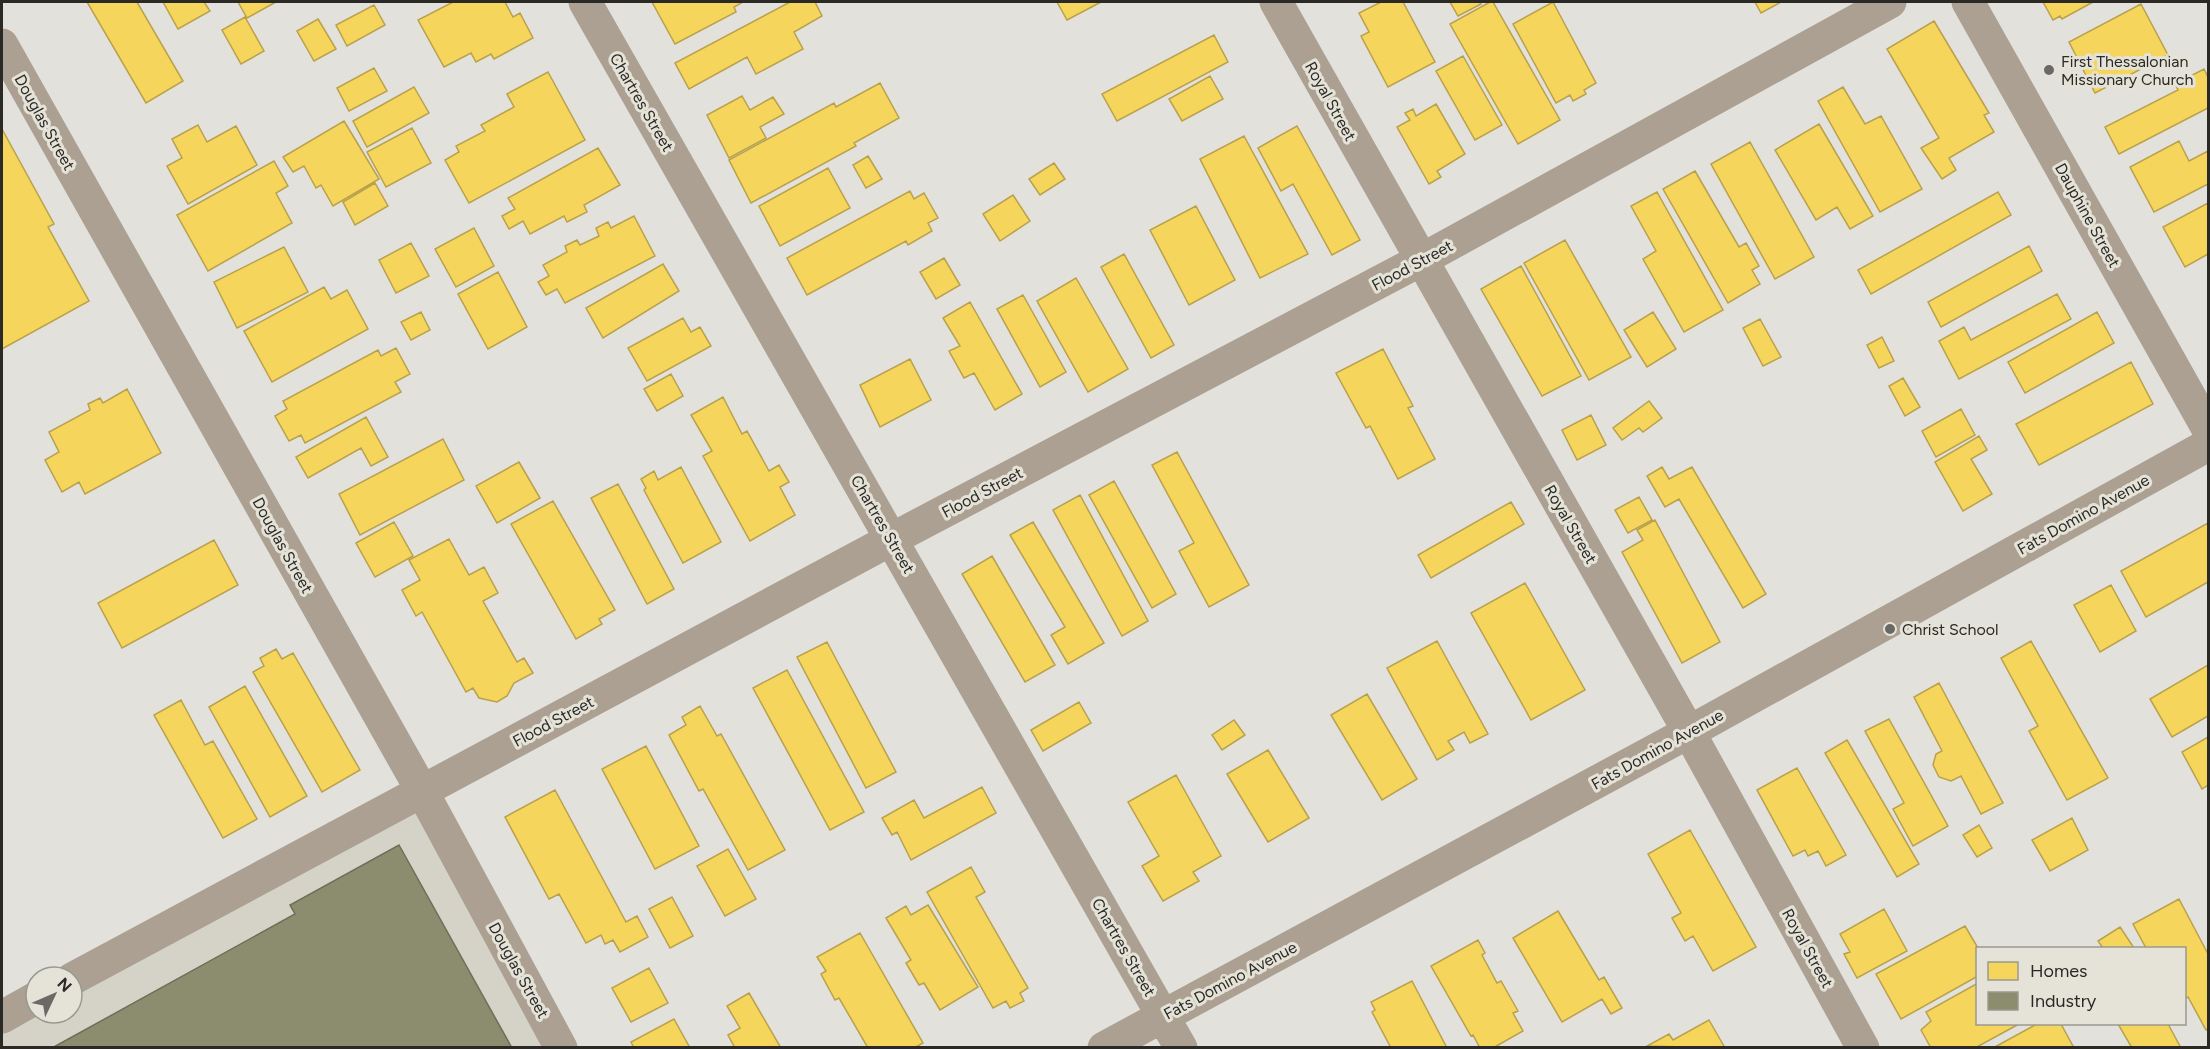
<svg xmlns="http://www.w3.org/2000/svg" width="2210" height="1049" viewBox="0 0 2210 1049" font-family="Figtree,sans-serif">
<rect width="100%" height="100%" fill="#e2e1db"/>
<path fill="#d5d3c8" d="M 422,791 L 561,1048 L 2,1048 L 2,1011 L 72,1013 L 72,977 Z"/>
<path fill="#f6d55c" stroke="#b9a14c" stroke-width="1.5" d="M 87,2 L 137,2 L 183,81 L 146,103 Z
M 163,2 L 204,2 L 210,11 L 178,29 Z
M 238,2 L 276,2 L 247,18 Z
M 453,2 L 505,2 L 513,17 L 520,13 L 533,38 L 494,59 L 491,54 L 476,62 L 471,53 L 444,67 L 418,20 Z
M 652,2 L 743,2 L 734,7 L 736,12 L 675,44 Z
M 790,2 L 815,2 L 822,16 L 794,32 L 803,49 L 756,74 L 747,57 L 689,89 L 675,63 Z
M 1057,2 L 1101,2 L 1067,20 Z
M 1381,2 L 1403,2 L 1435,62 L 1388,87 L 1361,36 L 1369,32 L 1359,13 Z
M 1450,2 L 1479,2 L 1481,4 L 1458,16 Z
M 1490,2 L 1493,2 L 1560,120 L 1518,144 L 1450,24 Z
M 1553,2 L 1596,83 L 1584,90 L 1586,94 L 1573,101 L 1570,95 L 1556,103 L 1513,24 Z
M 1755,2 L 1781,2 L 1761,13 Z
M 2043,2 L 2093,2 L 2062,19 L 2060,16 L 2053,20 Z
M 2141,4 L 2168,55 L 2095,93 L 2069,42 Z
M 374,5 L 385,25 L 347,46 L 336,25 Z
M 245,17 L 264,51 L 241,64 L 222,30 Z
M 318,19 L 336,49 L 314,61 L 297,31 Z
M 1934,21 L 1989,113 L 1984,115 L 1994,132 L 1949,158 L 1956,170 L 1942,179 L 1921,148 L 1939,138 L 1887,49 Z
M 1214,35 L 1228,62 L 1117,121 L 1102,94 Z
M 1463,56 L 1502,125 L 1475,140 L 1436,71 Z
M 374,68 L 387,91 L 349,111 L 337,88 Z
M 2204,69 L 2208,77 L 2208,108 L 2119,154 L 2105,127 L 2178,90 L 2175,84 Z
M 548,72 L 585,140 L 469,203 L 445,160 L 459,152 L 456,146 L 485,131 L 481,125 L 514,107 L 507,94 Z
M 1210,76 L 1223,99 L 1182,121 L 1169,99 Z
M 880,83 L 899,118 L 854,143 L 856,146 L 751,203 L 729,160 L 834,103 L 836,107 Z
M 414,87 L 429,113 L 367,147 L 353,121 Z
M 1843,87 L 1865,124 L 1881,116 L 1922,189 L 1880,212 L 1818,101 Z
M 742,96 L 750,110 L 773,97 L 784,114 L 760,127 L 766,138 L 729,158 L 707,115 Z
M 1436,104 L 1465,154 L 1437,171 L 1441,177 L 1429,184 L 1397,127 L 1410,120 L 1405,113 L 1413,109 L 1416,116 Z
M 344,121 L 379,179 L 333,206 L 321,185 L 316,188 L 304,166 L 293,172 L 283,157 Z
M 1819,124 L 1873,216 L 1850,229 L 1837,207 L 1816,220 L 1775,150 Z
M 198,125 L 207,142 L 236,126 L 257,165 L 188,204 L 167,166 L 182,158 L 172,139 Z
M 1297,126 L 1360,240 L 1332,255 L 1293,184 L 1281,191 L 1258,148 Z
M 412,128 L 431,163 L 386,187 L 367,152 Z
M 2,129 L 54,224 L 48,227 L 89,301 L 2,349 Z
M 1244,136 L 1308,254 L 1260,278 L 1200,159 Z
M 2179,141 L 2189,161 L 2208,151 L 2208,184 L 2154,212 L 2130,167 Z
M 1750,142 L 1814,257 L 1775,279 L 1711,164 Z
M 598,148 L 620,185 L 584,205 L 587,212 L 567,222 L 564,216 L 530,234 L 523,221 L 509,229 L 502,216 L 515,209 L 508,198 Z
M 868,156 L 882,179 L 866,188 L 853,165 Z
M 274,161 L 288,186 L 276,193 L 292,223 L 208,271 L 177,215 Z
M 1054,163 L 1065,179 L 1040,195 L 1029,179 Z
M 828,168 L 850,208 L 780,246 L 759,206 Z
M 1695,171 L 1739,247 L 1746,243 L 1759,266 L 1752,270 L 1760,284 L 1728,303 L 1663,189 Z
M 375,183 L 388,206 L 355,225 L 343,202 Z
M 910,191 L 914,199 L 924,193 L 938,218 L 928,223 L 932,231 L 908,245 L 906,241 L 807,295 L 787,258 Z
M 1657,192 L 1723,310 L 1684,332 L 1643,259 L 1656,251 L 1631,206 Z
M 1998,192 L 2011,215 L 1871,294 L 1858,270 Z
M 1013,195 L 1030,221 L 1000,241 L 983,214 Z
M 2208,203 L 2208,254 L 2185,267 L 2163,227 Z
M 1196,206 L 1235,280 L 1189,305 L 1150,230 Z
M 634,216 L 655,256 L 565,303 L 557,289 L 546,295 L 538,282 L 549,276 L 543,265 L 567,252 L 565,246 L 577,240 L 580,245 L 599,236 L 596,228 L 608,222 L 611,228 Z
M 474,228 L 494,266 L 456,287 L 435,249 Z
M 1565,240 L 1631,357 L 1589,380 L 1524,263 Z
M 411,243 L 429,276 L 396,293 L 379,260 Z
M 2029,246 L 2042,271 L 1941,327 L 1928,302 Z
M 284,247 L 308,292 L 237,328 L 214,282 Z
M 1124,254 L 1174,345 L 1151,358 L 1101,267 Z
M 944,258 L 960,285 L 936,299 L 920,272 Z
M 663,264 L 679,291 L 603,338 L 586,308 Z
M 1521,266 L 1581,376 L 1542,396 L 1481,289 Z
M 498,272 L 527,327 L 488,349 L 458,294 Z
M 1076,278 L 1128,369 L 1088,392 L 1037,301 Z
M 324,287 L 331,299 L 347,290 L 368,329 L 272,382 L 244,331 Z
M 2057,294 L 2071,319 L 1959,379 L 1939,341 L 1964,327 L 1971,340 Z
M 1023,295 L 1066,372 L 1040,387 L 997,309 Z
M 970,302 L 1022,394 L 995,410 L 974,373 L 964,378 L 949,351 L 960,346 L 943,318 Z
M 421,312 L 430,330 L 411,340 L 401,322 Z
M 1653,312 L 1676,349 L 1647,367 L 1624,330 Z
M 2097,312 L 2114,343 L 2025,393 L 2008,362 Z
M 683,318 L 691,332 L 700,327 L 711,346 L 647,381 L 628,348 Z
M 1760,319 L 1781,357 L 1763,366 L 1743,328 Z
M 1882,337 L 1894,361 L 1879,368 L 1867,345 Z
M 396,348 L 410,374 L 395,382 L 401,392 L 305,443 L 301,435 L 289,441 L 275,416 L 287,409 L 283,401 L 378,350 L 381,356 Z
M 1383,349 L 1413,406 L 1408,408 L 1435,459 L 1398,479 L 1370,426 L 1366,428 L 1336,373 Z
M 910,359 L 931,400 L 880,427 L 860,385 Z
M 2131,362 L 2153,404 L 2039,465 L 2016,424 Z
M 671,374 L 683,396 L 657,411 L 644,389 Z
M 1903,378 L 1920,407 L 1905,416 L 1889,386 Z
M 127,389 L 161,453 L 85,494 L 79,482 L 62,492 L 45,460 L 59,452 L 49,432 L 90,410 L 88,404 L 100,398 L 103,403 Z
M 723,397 L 742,434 L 747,431 L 769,471 L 779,465 L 789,482 L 780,487 L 795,515 L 750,541 L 703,456 L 712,451 L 691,415 Z
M 1649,401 L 1662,418 L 1643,432 L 1639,428 L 1622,440 L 1613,428 Z
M 1961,409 L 1975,435 L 1936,457 L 1922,431 Z
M 1591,415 L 1606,445 L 1577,460 L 1562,430 Z
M 366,417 L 388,457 L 371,466 L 361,448 L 308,478 L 296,457 Z
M 1979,436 L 1987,450 L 1971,459 L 1992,494 L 1963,511 L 1935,462 Z
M 443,439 L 464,480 L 360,535 L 339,494 Z
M 1177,452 L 1249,585 L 1209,607 L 1179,551 L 1194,543 L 1152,465 Z
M 519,462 L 540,498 L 497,523 L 476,486 Z
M 681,467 L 721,542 L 683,563 L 644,490 L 646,488 L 641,479 L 654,471 L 658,480 Z
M 1662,467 L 1669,479 L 1692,467 L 1766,594 L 1743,608 L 1679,499 L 1665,507 L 1647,476 Z
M 1114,481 L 1176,594 L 1152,608 L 1089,495 Z
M 618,484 L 674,589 L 647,604 L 591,498 Z
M 1080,495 L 1148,621 L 1122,636 L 1053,510 Z
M 1639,497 L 1652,520 L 1628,533 L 1615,510 Z
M 553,501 L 615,610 L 599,619 L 602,624 L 576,639 L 511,524 Z
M 1511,502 L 1524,524 L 1431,578 L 1418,555 Z
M 1655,520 L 1720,642 L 1682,663 L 1622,552 L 1643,540 L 1637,530 Z
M 394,522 L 413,556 L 375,577 L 356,543 Z
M 1033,522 L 1104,643 L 1068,664 L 1051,635 L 1065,627 L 1010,535 Z
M 2208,523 L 2208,582 L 2146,617 L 2121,571 Z
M 449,539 L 469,575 L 484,567 L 498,593 L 483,601 L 517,662 L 524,658 L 533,673 L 514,683 L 507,696 L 497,702 L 479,698 L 473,688 L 466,692 L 422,612 L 416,616 L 402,590 L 420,580 L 409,560 Z
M 214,540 L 238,585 L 122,648 L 98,603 Z
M 992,556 L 1055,665 L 1025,682 L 962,574 Z
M 1525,583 L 1585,690 L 1531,720 L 1471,613 Z
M 2111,585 L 2136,631 L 2100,652 L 2074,605 Z
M 1437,641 L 1488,734 L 1470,743 L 1464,732 L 1448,741 L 1454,750 L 1437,760 L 1387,668 Z
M 2031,641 L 2108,778 L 2067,800 L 2029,731 L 2038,726 L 2001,658 Z
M 827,642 L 896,772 L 866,788 L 797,657 Z
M 276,649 L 282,659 L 293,653 L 360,770 L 322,792 L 253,672 L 264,666 L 260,658 Z
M 2208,665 L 2208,716 L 2172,737 L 2150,699 Z
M 787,670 L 864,812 L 830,830 L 753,688 Z
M 1939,683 L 2003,803 L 1981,814 L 1961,776 L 1951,781 L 1939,777 L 1933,765 L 1936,754 L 1942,751 L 1914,697 Z
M 245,686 L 307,796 L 270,817 L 209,707 Z
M 1367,694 L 1417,779 L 1382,800 L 1331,715 Z
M 181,700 L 205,745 L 213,741 L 257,819 L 223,838 L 154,715 Z
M 1079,702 L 1091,723 L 1043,751 L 1031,730 Z
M 700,706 L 717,736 L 721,734 L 785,850 L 748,870 L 703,789 L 699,791 L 669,735 L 686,725 L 682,717 Z
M 1889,719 L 1948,826 L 1913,846 L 1893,809 L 1904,803 L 1865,731 Z
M 1234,720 L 1245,735 L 1222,750 L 1212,735 Z
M 2208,737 L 2208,785 L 2202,789 L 2182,752 Z
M 1847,740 L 1919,864 L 1897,877 L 1825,753 Z
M 646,746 L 699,846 L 655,869 L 602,769 Z
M 1268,750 L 1309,818 L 1268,842 L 1227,774 Z
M 1797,768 L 1846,855 L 1826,866 L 1818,851 L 1808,856 L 1805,850 L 1793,856 L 1757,790 Z
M 1176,775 L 1221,856 L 1193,872 L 1199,881 L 1163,901 L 1142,866 L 1159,856 L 1128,802 Z
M 982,787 L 996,813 L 911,860 L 897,832 L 892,835 L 882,818 L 914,800 L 924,818 Z
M 555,790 L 626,922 L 637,916 L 648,937 L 620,952 L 613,940 L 605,944 L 601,935 L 586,943 L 559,894 L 549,899 L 505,817 Z
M 2072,818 L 2088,850 L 2050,871 L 2032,840 Z
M 1979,825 L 1992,848 L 1977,857 L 1963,835 Z
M 1690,830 L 1756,947 L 1713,971 L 1693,936 L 1685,941 L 1672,918 L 1681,913 L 1648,854 Z
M 728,849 L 756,899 L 725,916 L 697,866 Z
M 971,867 L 985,892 L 976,897 L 1028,988 L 1020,993 L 1024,1001 L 1010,1008 L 1006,1001 L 993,1008 L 927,892 Z
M 672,897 L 693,936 L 670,948 L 649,909 Z
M 2179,899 L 2208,954 L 2208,1029 L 2206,1030 L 2188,997 L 2184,999 L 2184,948 L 2146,948 L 2133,924 Z
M 928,905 L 978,987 L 940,1010 L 924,983 L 919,985 L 906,963 L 911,960 L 886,918 L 906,906 L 911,915 Z
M 1884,909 L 1907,951 L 1857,978 L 1844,954 L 1850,952 L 1840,934 Z
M 1558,911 L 1599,980 L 1604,977 L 1622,1008 L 1611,1014 L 1602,999 L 1562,1022 L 1513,938 Z
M 1965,926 L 1978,948 L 1978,976 L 1901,1019 L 1876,974 Z
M 2120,927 L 2134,948 L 2103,948 L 2098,941 Z
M 860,933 L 923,1043 L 914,1048 L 868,1048 L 839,998 L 835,1000 L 821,974 L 826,971 L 817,957 Z
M 1478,940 L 1485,953 L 1482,955 L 1497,983 L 1501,981 L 1518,1011 L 1513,1013 L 1523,1031 L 1493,1048 L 1480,1048 L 1473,1035 L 1471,1036 L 1431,966 Z
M 649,968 L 668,1003 L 631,1022 L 612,988 Z
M 1412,981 L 1447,1048 L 1391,1048 L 1372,1012 L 1375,1010 L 1371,1002 Z
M 1978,983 L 1978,1024 L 2019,1024 L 1975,1048 L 1931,1048 L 1921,1030 L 1931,1021 L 1926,1012 Z
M 749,993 L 781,1048 L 735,1048 L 728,1035 L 740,1028 L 727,1006 Z
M 674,1019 L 690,1048 L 634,1048 L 631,1042 Z
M 1709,1020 L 1725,1048 L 1647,1046 L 1669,1034 L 1673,1040 Z
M 2037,1024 L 2061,1024 L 2074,1048 L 1993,1048 Z
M 2118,1024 L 2168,1024 L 2181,1048 L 2132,1048 Z"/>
<path fill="#8c8c6e" stroke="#6f6e58" stroke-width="1.5" d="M 399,845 L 512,1048 L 52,1048 L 295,914 L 290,905 Z"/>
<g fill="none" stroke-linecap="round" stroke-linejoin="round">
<path stroke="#aba091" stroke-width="33" d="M 585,2 L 1181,1048
M 1276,2 L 1689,732 L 1863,1048
M 1968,2 L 2208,429
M 2,45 L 422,791 L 561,1048
M 72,979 L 892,539 L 1421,260 L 1890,2
M 2,1017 L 36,998
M 1104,1048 L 1689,732 L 2208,445"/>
</g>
<g fill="#6a6965" stroke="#e5e3d8" stroke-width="2">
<circle cx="2049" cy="70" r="6"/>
<circle cx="1890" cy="629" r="6"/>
</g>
<g text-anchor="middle" stroke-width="6" stroke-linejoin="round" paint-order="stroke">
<g font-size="16" fill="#2a2925" stroke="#e5e3d8" text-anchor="start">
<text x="2061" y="67">First Thessalonian<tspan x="2061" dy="18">Missionary Church</tspan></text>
<text x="1902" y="635">Christ School</text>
</g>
<g font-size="16" fill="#2a2925" stroke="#e5e3d8">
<text transform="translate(1331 101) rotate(61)" y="6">Royal Street</text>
<text transform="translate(642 102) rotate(60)" y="6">Chartres Street</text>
<text transform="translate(45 122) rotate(61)" y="6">Douglas Street</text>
<text transform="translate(2088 215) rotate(61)" y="6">Dauphine Street</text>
<text transform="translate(1412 265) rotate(-28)" y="6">Flood Street</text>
<text transform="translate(982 492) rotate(-28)" y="6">Flood Street</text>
<text transform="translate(2083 514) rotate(-29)" y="6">Fats Domino Avenue</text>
<text transform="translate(883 524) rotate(60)" y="6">Chartres Street</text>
<text transform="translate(1571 524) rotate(60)" y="6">Royal Street</text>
<text transform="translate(283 545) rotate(61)" y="6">Douglas Street</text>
<text transform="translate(553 721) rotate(-28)" y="6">Flood Street</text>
<text transform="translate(1657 749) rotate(-29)" y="6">Fats Domino Avenue</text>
<text transform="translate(1124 947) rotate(60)" y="6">Chartres Street</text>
<text transform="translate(1808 948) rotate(61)" y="6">Royal Street</text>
<text transform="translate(519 970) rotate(61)" y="6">Douglas Street</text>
<text transform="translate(1230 980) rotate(-28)" y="6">Fats Domino Avenue</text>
</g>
</g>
<rect width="2210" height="1049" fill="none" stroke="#2a2925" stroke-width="6"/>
<rect x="1976" y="947" width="210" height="78" fill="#e5e3d8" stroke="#9a9990" stroke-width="1.5"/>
<rect x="1988" y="962" width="30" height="18" fill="#f6d55c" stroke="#9a9990" stroke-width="1.5"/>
<text x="2030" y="977" font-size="18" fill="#2a2925">Homes</text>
<rect x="1988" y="992" width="30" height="18" fill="#8c8c6e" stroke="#9a9990" stroke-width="1.5"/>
<text x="2030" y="1007" font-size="18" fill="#2a2925">Industry</text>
<g transform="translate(54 995) rotate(46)"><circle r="28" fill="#e5e3d8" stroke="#9a9990" stroke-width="1.5"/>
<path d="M0-4.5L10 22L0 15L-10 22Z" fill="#6a6965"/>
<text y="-9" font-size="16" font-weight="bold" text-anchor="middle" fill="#2a2925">N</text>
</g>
</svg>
